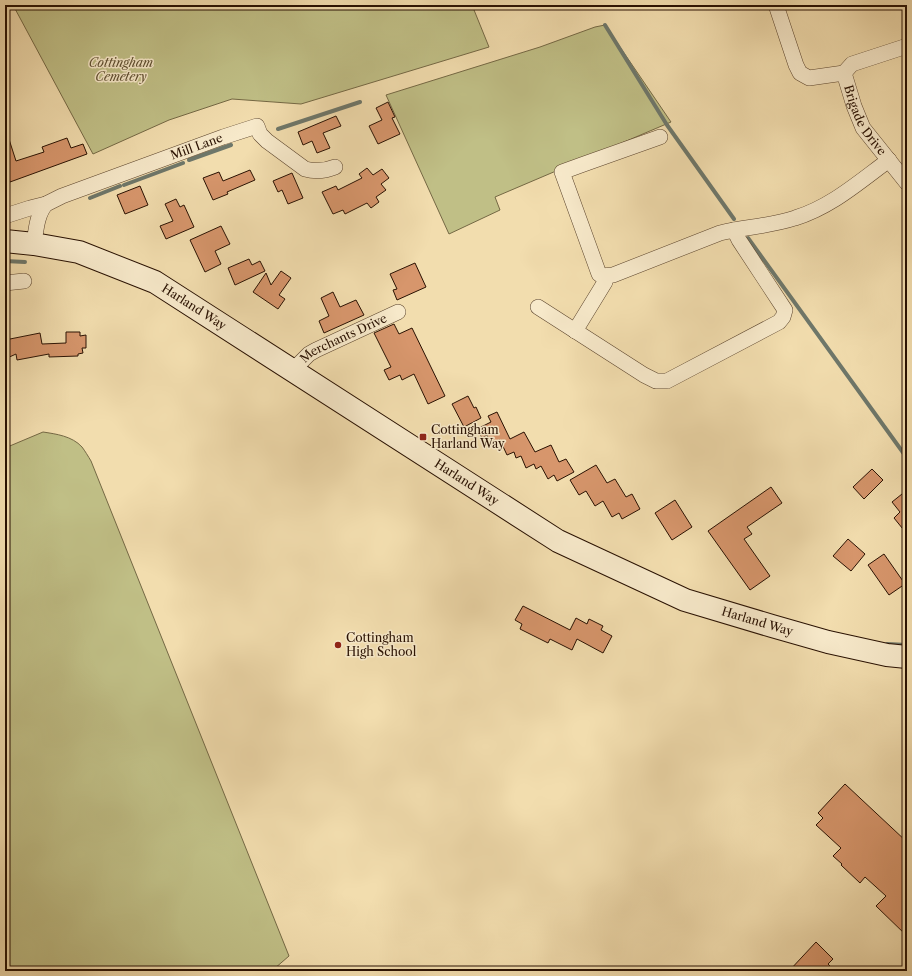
<svg xmlns="http://www.w3.org/2000/svg" width="912" height="976" viewBox="0 0 912 976" font-family="'Libre Caslon Text',serif">
<rect width="100%" height="100%" fill="#f2ddae"/>
<filter id="stains"><feTurbulence type="fractalNoise" baseFrequency=".005" numOctaves="4"/><feColorMatrix values="0 0 0 0 .2 0 0 0 0 .09 0 0 0 0 .02 0 0 0 .5 -.17"/></filter>
<radialGradient id="worn" r=".72"><stop offset=".6" stop-color="#630" stop-opacity="0"/><stop offset="1" stop-color="#630" stop-opacity=".3"/></radialGradient>
<path fill="#c0bf86" stroke="#746844" d="M 13,5 L 472,5 L 489,47 L 301,104 L 232,99 L 169,120 L 93,154 Z
M 605,25 L 671,122 L 495,197 L 500,210 L 449,234 L 386,95 L 540,47 L 595,27 Z
M 43,432 C 56,434 72,436 82,447 C 85,451 88,456 91,461 L 289,956 L 274,969 L 274,971 L 5,971 L 5,448 Z"/>
<g fill="none" stroke-linecap="round" stroke-linejoin="round">
<path stroke="#6e776a" stroke-width="4" d="M 621,8 L 632,5
M 605,25 L 667,125 L 734,219
M 278,129 L 360,102
M 189,160 L 231,145
M 124,185 L 183,163
M 90,198 L 120,186
M 748,238 L 907,458
M 5,261 L 25,262
M 887,644 L 907,645"/>
</g>
<path fill="#d7966c" stroke="#291102" d="M 388,102 L 395,117 L 392,118 L 400,134 L 378,144 L 369,126 L 382,120 L 376,108 Z
M 336,116 L 341,126 L 323,133 L 330,148 L 317,153 L 312,141 L 303,145 L 298,132 Z
M 7,133 L 16,161 L 44,152 L 42,147 L 67,138 L 71,148 L 83,144 L 87,154 L 10,182 L 5,166 L 5,134 Z
M 367,168 L 373,175 L 382,169 L 389,178 L 381,184 L 386,190 L 376,197 L 379,202 L 371,208 L 367,203 L 345,214 L 343,210 L 333,214 L 322,192 L 336,186 L 338,190 L 362,178 L 359,174 Z
M 250,170 L 255,180 L 227,192 L 228,194 L 213,200 L 203,178 L 219,172 L 223,181 Z
M 292,173 L 303,198 L 288,204 L 282,190 L 278,192 L 273,181 Z
M 140,186 L 148,205 L 125,214 L 117,195 Z
M 176,199 L 180,207 L 184,205 L 194,227 L 166,239 L 160,226 L 173,221 L 165,204 Z
M 221,226 L 230,244 L 215,251 L 221,264 L 205,272 L 190,240 Z
M 249,259 L 252,265 L 260,261 L 265,271 L 235,285 L 228,268 Z
M 415,263 L 426,287 L 397,300 L 393,290 L 397,289 L 390,274 Z
M 281,271 L 291,278 L 279,295 L 285,299 L 278,309 L 253,292 L 266,273 L 271,285 Z
M 333,292 L 340,307 L 356,300 L 364,315 L 324,333 L 319,321 L 329,316 L 321,298 Z
M 394,324 L 399,334 L 412,328 L 445,396 L 428,404 L 414,374 L 402,380 L 400,375 L 389,380 L 384,370 L 391,367 L 374,333 Z
M 66,332 L 80,332 L 80,336 L 86,335 L 86,348 L 82,348 L 83,353 L 78,354 L 78,356 L 49,357 L 49,354 L 17,360 L 16,354 L 5,359 L 5,340 L 40,333 L 42,344 L 66,343 Z
M 468,396 L 474,408 L 476,407 L 481,418 L 464,427 L 452,404 Z
M 497,412 L 510,439 L 524,432 L 535,452 L 551,445 L 559,462 L 566,459 L 574,472 L 557,481 L 554,475 L 548,479 L 541,466 L 536,469 L 534,464 L 526,468 L 521,456 L 516,458 L 514,452 L 507,455 L 500,440 L 491,444 L 487,435 L 482,438 L 477,429 L 491,422 L 488,416 Z
M 596,465 L 607,483 L 615,479 L 626,497 L 632,494 L 640,509 L 622,519 L 619,513 L 612,517 L 603,501 L 595,506 L 586,491 L 579,495 L 570,480 Z
M 872,469 L 883,480 L 864,499 L 853,487 Z
M 771,487 L 782,503 L 747,527 L 752,534 L 744,539 L 770,576 L 750,590 L 708,531 Z
M 907,490 L 907,534 L 894,518 L 900,512 L 892,502 Z
M 675,500 L 692,527 L 672,540 L 655,513 Z
M 848,539 L 865,554 L 851,571 L 833,556 Z
M 884,554 L 905,584 L 889,595 L 868,565 Z
M 523,606 L 570,630 L 576,618 L 587,624 L 589,619 L 603,626 L 601,630 L 612,636 L 603,653 L 577,639 L 572,650 L 550,639 L 548,643 L 520,629 L 522,624 L 515,620 Z
M 845,784 L 907,842 L 907,936 L 876,906 L 886,896 L 865,877 L 860,883 L 841,865 L 842,864 L 833,856 L 841,848 L 816,825 L 823,818 L 818,813 Z
M 816,942 L 833,959 L 828,964 L 835,971 L 789,971 Z"/>
<g fill="none" stroke-linecap="round" stroke-linejoin="round">
<g stroke="#5b442d" stroke-width="16">
<g id="street">
<path d="M 776,5 L 796,65 L 800,73 L 809,78 L 844,73"/>
<path id="s1" d="M 844,73 L 854,106 L 863,128 L 907,183"/>
<path d="M 844,73 L 852,64 L 907,46"/>
<path d="M 660,137 L 584,164 L 562,172 L 599,274 L 602,276 L 613,275 L 720,233 C 745,227 771,226 795,218 C 831,207 859,182 889,160"/>
<path id="s2" d="M 5,216 L 30,208 L 46,204 L 62,196 L 223,137 L 257,126 L 260,134 L 267,141 L 305,169 C 316,172 325,171 335,167"/>
<path d="M 34,244 C 36,230 37,214 46,204"/>
<path d="M 5,283 L 24,281"/>
<path d="M 538,307 L 644,375 L 656,381 L 667,381 L 779,322 L 783,317 L 785,310 L 739,240 L 734,230"/>
<path d="M 575,331 L 605,282 L 606,276"/>
<path id="s3" d="M 292,371 L 309,354 L 316,350 L 398,312"/>
</g>
</g>
<g stroke="#291102" stroke-width="24">
<g id="secondary">
<path id="s4" d="M 5,241 L 34,244 L 79,252 L 155,282 L 558,541 L 685,600 L 772,626 L 828,642 L 887,655 L 907,657"/>
</g>
</g>
<use href="#street" stroke="#f7e9ca" stroke-width="15"/>
<use href="#secondary" stroke="#f7e9ca" stroke-width="22"/>
</g>
<g fill="#8f2418" stroke="#f7e9ca" stroke-width="1.5">
<rect x="419" y="433" width="8" height="8" rx="2"/>
<circle cx="338" cy="645" r="4"/>
</g>
<g text-anchor="middle" stroke-width="3" stroke-linejoin="round" paint-order="stroke">
<g font-size="12" font-style="italic" fill="#5e4e30" stroke="#f7e9ca">
<text x="121" y="67">Cottingham<tspan x="121" dy="14">Cemetery</tspan></text>
</g>
<g font-size="12" fill="#291102" stroke="#f7e9ca">
<text dy="4" stroke="none"><textPath href="#s1" startOffset="52">Brigade Drive</textPath></text>
<text dy="4" stroke="none"><textPath href="#s2" startOffset="204">Mill Lane</textPath></text>
<text dy="4" stroke="none"><textPath href="#s4" startOffset="203">Harland Way</textPath></text>
<text dy="4" stroke="none"><textPath href="#s3" startOffset="62">Merchants Drive</textPath></text>
<text dy="4" stroke="none"><textPath href="#s4" startOffset="527">Harland Way</textPath></text>
<text dy="4" stroke="none"><textPath href="#s4" startOffset="851">Harland Way</textPath></text>
</g>
<g font-size="12" fill="#291102" stroke="#f7e9ca" text-anchor="start">
<text x="431" y="434">Cottingham<tspan x="431" dy="14">Harland Way</tspan></text>
<text x="346" y="642">Cottingham<tspan x="346" dy="14">High School</tspan></text>
</g>
</g>
<rect width="912" height="976" fill="none" stroke="#f2ddae" stroke-width="20"/>
<rect x="6" y="6" width="900" height="964" fill="none" stroke="#291102" stroke-width="2"/>
<rect x="10" y="10" width="892" height="956" fill="none" stroke="#291102"/>
<rect width="100%" height="100%" filter="url(#stains)"/>
<rect width="100%" height="100%" fill="url(#worn)"/>
</svg>
